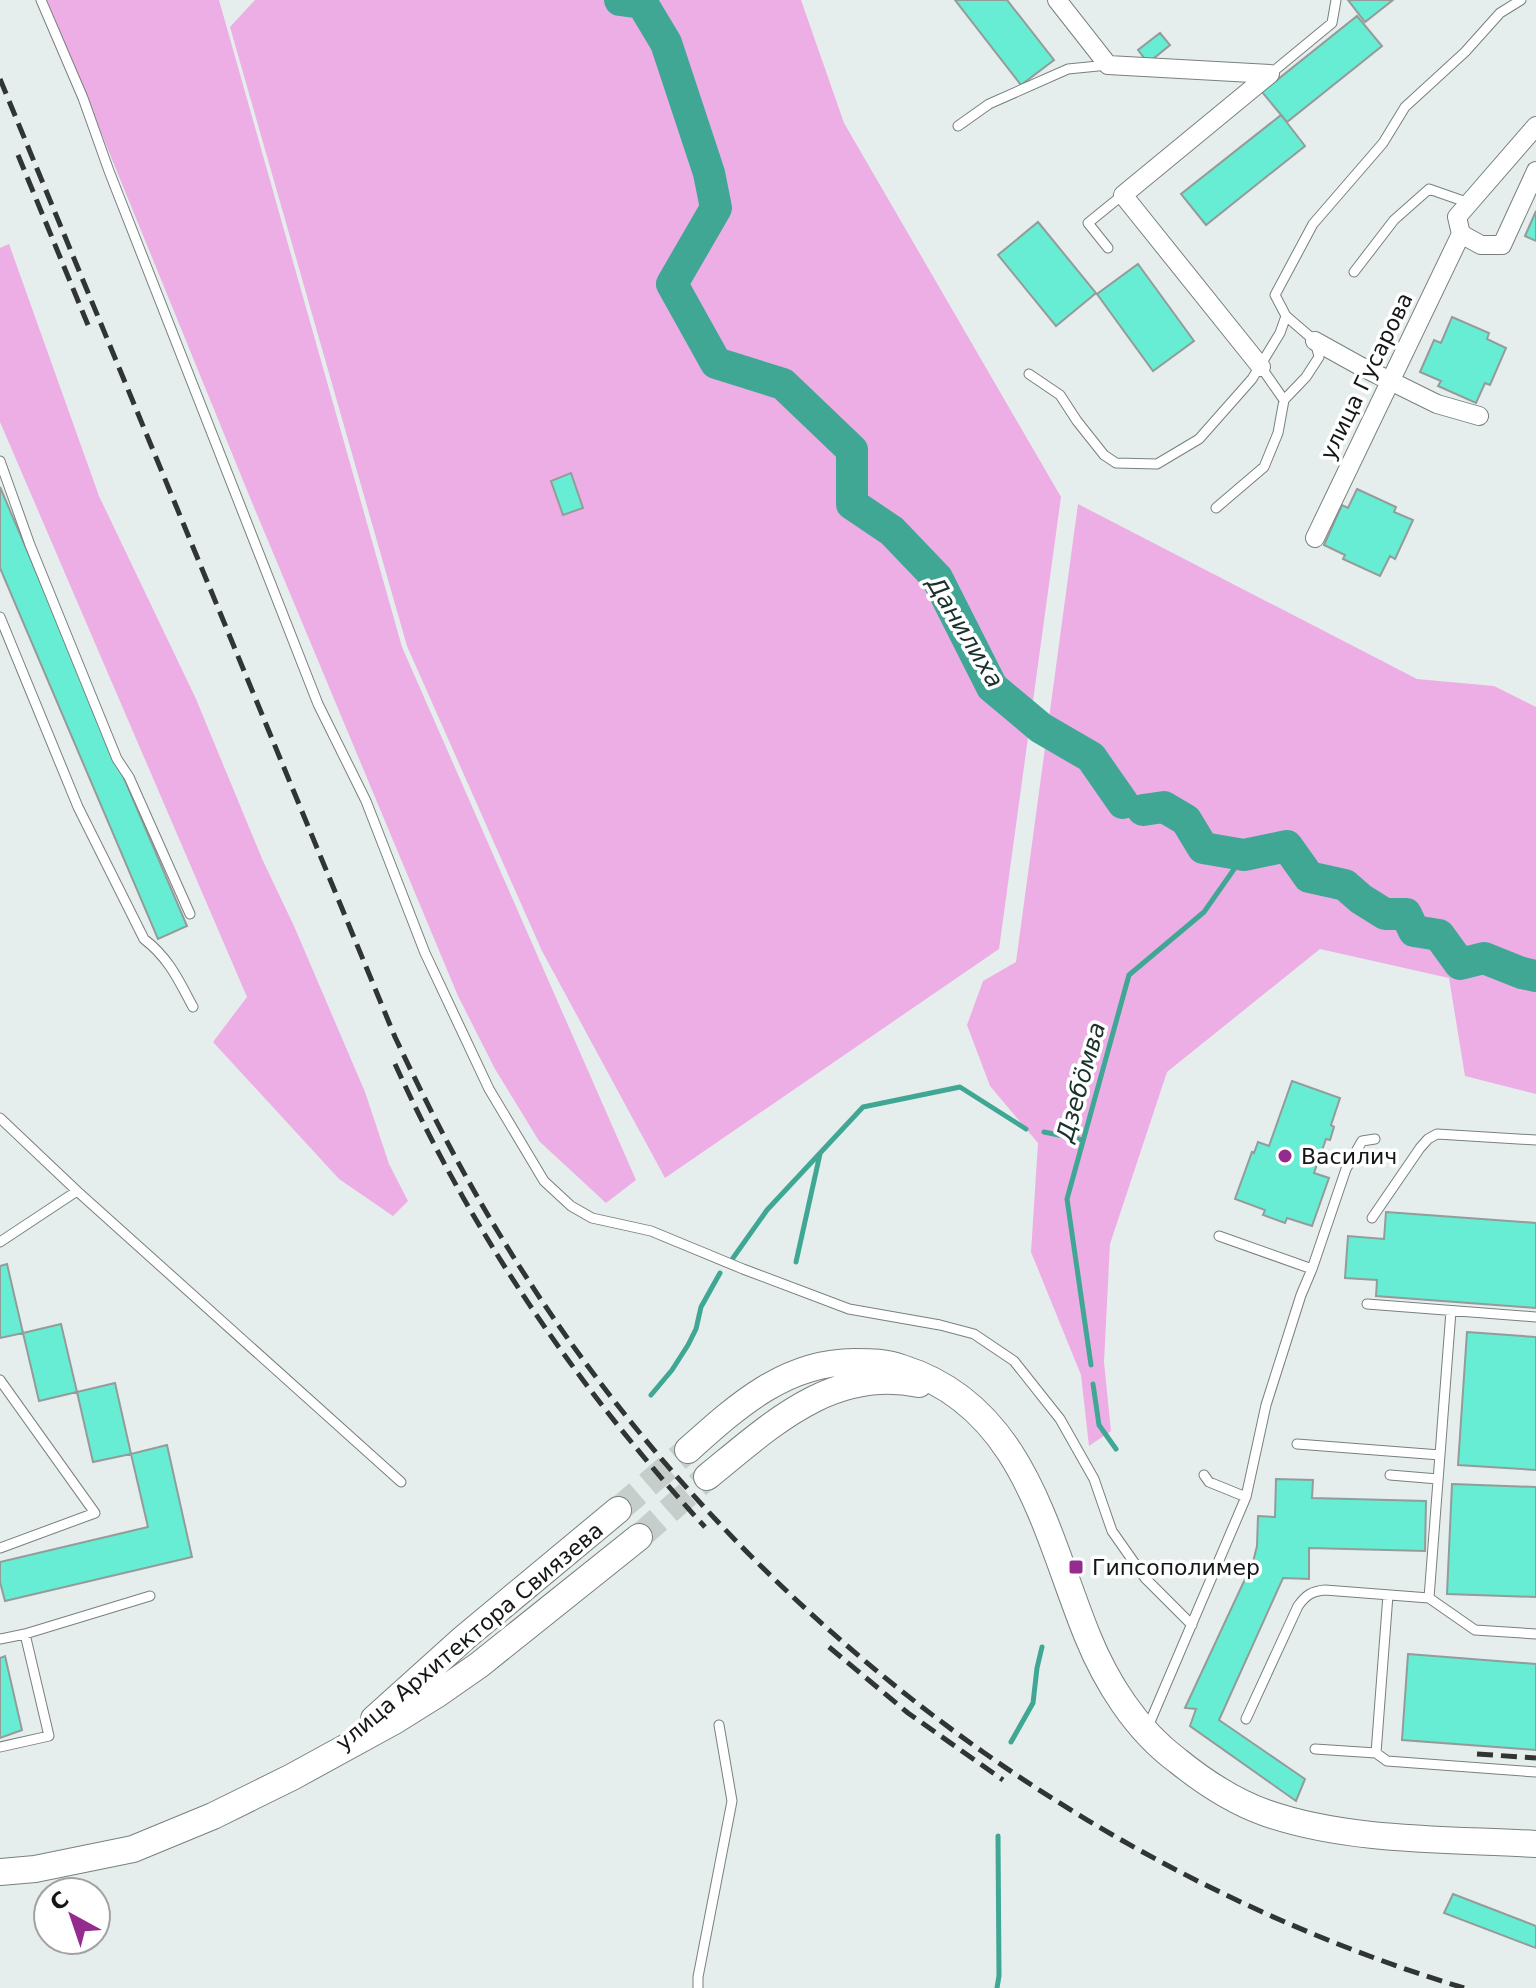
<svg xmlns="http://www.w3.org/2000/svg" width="1536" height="1988" viewBox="0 0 1536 1988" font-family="'DejaVu Sans',sans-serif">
<rect width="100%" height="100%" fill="#e5eeec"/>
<path fill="#edaee6" d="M 47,0 L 219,0 L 402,647 L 636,1180 L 606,1203 L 539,1141 L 495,1069 L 458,996 L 251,500 Z
M 255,0 L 801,0 L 844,123 L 1061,497 L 999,949 L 665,1178 L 542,951 L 407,646 L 230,27 Z
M 9,244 L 99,496 L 196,699 L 263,861 L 294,926 L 365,1092 L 389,1164 L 408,1201 L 393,1216 L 339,1179 L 213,1042 L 247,997 L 0,422 L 0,248 Z
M 1078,504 L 1417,679 L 1494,686 L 1536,707 L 1536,1094 L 1465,1076 L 1449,978 L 1320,949 L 1167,1072 L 1110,1244 L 1104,1362 L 1111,1431 L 1089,1446 L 1081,1375 L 1031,1252 L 1038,1143 L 990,1086 L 967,1025 L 983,981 L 1016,962 Z"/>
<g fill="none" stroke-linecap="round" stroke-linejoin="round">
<path stroke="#41a795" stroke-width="5" d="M 1044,1132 L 1083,1140
M 733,1258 L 767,1210 L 863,1107 L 960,1087 L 1026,1129
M 796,1262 L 820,1154
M 1091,1365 L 1067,1199 L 1129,975 L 1204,912 L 1244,855
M 1093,1384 L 1099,1425 L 1116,1449
M 651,1395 L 672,1370 L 688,1345 L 696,1329 L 701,1307 L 720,1273
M 1011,1742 L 1033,1703 L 1037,1668 L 1042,1647
M 997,1988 L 999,1976 L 998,1836"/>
<path stroke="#41a795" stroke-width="32" d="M 620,0 L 642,3 L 666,43 L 709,173 L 716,208 L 672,284 L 716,363 L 783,384 L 852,450 L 852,504 L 892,531 L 937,578 L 992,687 L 1041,728 L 1091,757 L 1123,803
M 1143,810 L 1164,807 L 1186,820 L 1203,848 L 1244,855 L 1287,846 L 1309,877 L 1345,885 L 1361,899 L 1385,914 L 1406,914 L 1414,931 L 1439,935 L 1460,964 L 1484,958 L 1522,973 L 1536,976"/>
</g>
<path fill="#67edd4" stroke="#949c9a" stroke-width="2" d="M 955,0 L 1007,0 L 1054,60 L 1021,85 Z
M 1348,0 L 1393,0 L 1365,22 Z
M 1357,16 L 1382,46 L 1287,122 L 1262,92 Z
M 1160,33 L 1170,45 L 1148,63 L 1138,50 Z
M 1281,115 L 1305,146 L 1206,225 L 1181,194 Z
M 1536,211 L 1536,241 L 1525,236 Z
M 1038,222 L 1096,293 L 1056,326 L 998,255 Z
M 1138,264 L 1194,341 L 1153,371 L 1097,294 Z
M 1452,317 L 1489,333 L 1487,339 L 1506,348 L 1490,385 L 1485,383 L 1476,403 L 1438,386 L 1441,381 L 1420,372 L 1434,340 L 1441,343 Z
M 571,473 L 583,508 L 563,515 L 551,481 Z
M 0,487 L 187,926 L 158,939 L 0,568 Z
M 1357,489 L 1396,507 L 1394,512 L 1413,520 L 1395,559 L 1390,556 L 1380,576 L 1343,559 L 1345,555 L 1324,545 L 1342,505 L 1348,508 Z
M 1292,1081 L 1340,1098 L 1331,1125 L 1334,1127 L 1330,1140 L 1326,1139 L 1314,1173 L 1329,1178 L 1312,1226 L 1287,1218 L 1285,1223 L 1263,1215 L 1265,1210 L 1235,1199 L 1252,1152 L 1254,1153 L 1258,1142 L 1269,1146 Z
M 1386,1212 L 1536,1223 L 1536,1308 L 1376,1296 L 1377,1280 L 1345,1278 L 1348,1236 L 1384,1239 Z
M 7,1264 L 23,1333 L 0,1338 L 0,1266 Z
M 61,1324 L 77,1392 L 39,1401 L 23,1333 Z
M 1467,1332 L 1536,1337 L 1536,1470 L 1458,1465 Z
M 115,1383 L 131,1454 L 93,1462 L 77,1392 Z
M 167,1445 L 192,1557 L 5,1601 L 0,1582 L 0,1562 L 148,1527 L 131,1454 Z
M 1276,1479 L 1313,1480 L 1312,1498 L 1426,1501 L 1425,1551 L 1309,1548 L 1309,1579 L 1283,1578 L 1219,1720 L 1305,1779 L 1296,1801 L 1190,1726 L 1196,1709 L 1185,1708 L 1253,1562 L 1257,1546 L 1258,1516 L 1275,1517 Z
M 1452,1484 L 1536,1487 L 1536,1597 L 1447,1594 Z
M 1408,1654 L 1536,1664 L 1536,1750 L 1402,1740 Z
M 5,1656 L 22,1730 L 0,1738 L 0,1658 Z
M 1453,1894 L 1536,1926 L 1536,1948 L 1444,1913 Z"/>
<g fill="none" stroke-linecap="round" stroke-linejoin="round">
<path stroke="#c6cecc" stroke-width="26" stroke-dasharray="26 13" stroke-linecap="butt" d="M 618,1510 L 688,1450
M 639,1537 L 707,1477"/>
<g stroke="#79807e" stroke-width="11">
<path id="service" d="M 41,0 L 83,98 L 109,171 L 318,704 L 366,801 L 425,953 L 489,1089 L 544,1181 L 571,1206 L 592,1218 L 651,1231 L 743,1269 L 849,1309 L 940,1325 L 974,1334 L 1014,1361 L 1060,1419 L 1094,1479 L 1112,1531 L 1145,1578 L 1192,1625
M 1269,75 L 1332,23 L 1336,0
M 958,126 L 989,104 L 1068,69 L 1108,65
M 1108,248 L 1088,223 L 1125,193
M 1354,272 L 1394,220 L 1429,189 L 1469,203
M 1261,367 L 1284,400
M 1029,374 L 1060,395 L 1077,421 L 1104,455 L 1116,463 L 1157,464 L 1199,439 L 1252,379 L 1280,333 L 1286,316 L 1275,295 L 1313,224 L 1383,143 L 1405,107 L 1465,52 L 1500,13 L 1521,0
M 0,461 L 30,545 L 117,759 L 129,777 L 190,914
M 1216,508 L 1264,467 L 1278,433 L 1284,400 L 1306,377 L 1319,357 L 1315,341 L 1286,316
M 0,617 L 78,807 L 144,939 C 169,958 179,981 193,1007
M 0,1118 L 77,1191 L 401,1482
M 1372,1218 L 1420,1148 L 1428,1139 L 1437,1134 L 1536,1140
M 1219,1236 L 1312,1269
M 0,1242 L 77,1191
M 1367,1304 L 1536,1317
M 0,1380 L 95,1513 L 0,1548
M 1297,1444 L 1440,1455
M 1204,1475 L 1209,1482 L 1246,1497
M 1390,1475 L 1438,1479
M 1429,1598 L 1451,1311
M 25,1634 L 150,1596
M 0,1639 L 25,1634 L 49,1736 L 0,1747
M 1246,1719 L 1298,1606 C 1306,1595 1312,1591 1325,1590 L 1429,1598 L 1475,1630 L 1536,1634
M 1147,1729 L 1246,1497 L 1266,1405 L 1301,1295 L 1312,1269 L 1346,1169 L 1362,1141 L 1375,1139
M 1315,1749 L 1376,1753 L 1388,1595
M 1376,1753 L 1387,1761 L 1536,1772
M 698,1988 L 698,1977 L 732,1801 L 719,1725"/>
</g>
<g stroke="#79807e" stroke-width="20">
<path id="minor" d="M 1057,0 L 1108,65 L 1270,74 L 1123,195 L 1261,367
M 1536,126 L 1457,217 L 1461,234 L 1481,245 L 1502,245 L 1536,171
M 1315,341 L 1360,366 L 1437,404 L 1479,416
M 1315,538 L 1461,234"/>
</g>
<g stroke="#79807e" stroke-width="28">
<path id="secondary" d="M 688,1450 C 736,1407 785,1362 854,1362 C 871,1362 886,1362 902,1368 C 1023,1406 1045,1531 1087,1635 C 1106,1682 1136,1730 1178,1761 C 1204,1782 1235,1802 1266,1813 C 1349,1842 1449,1839 1536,1844
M 707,1477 C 770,1426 831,1366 919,1384
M 374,1719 L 464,1638 L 618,1510
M 0,1872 L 35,1869 L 133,1849 L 213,1816 L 292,1777 L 396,1720 L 436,1695 L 479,1665 L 639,1537"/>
</g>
<use href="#service" stroke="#fff" stroke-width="9"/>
<use href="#minor" stroke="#fff" stroke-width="18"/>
<use href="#secondary" stroke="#fff" stroke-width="26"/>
<path stroke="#303432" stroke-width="5" stroke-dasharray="16 8" stroke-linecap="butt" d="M 0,79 L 395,1037 C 428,1107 463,1175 503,1240 C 719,1595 1066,1867 1464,1988
M 18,155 L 88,325
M 395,1064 C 472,1234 579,1390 705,1527
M 829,1647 L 908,1713 L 1003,1780
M 1477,1754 L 1536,1758"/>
</g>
<g fill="#942b8e" stroke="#fff" stroke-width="3">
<circle cx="1285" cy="1156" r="8"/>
<rect x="1068" y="1559" width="16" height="16" rx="4"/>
</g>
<g text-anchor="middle" stroke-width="7" stroke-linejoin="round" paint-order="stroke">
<g font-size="22" fill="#141716" stroke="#fff">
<text transform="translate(1366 376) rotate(-64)" y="8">улица Гусарова</text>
<text transform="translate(469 1636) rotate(-40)" y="8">улица Архитектора Свиязева</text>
</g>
<g font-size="22" fill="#141716" stroke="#fff" text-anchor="start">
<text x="1301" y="1164">Василич</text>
<text x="1092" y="1575">Гипсополимер</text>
</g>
<g font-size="24" font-style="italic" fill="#19302b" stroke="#fff">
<text transform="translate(965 632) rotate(59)" y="8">Данилиха</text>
<text transform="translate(1081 1082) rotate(-74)" y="8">Дзебӧмва</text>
</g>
</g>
<g transform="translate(72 1916) rotate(320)"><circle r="38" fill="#ffffff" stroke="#a1a2a2" stroke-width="2"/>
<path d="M0-6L14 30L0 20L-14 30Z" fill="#942b8e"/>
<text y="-12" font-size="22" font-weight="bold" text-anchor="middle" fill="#141716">С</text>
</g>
</svg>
